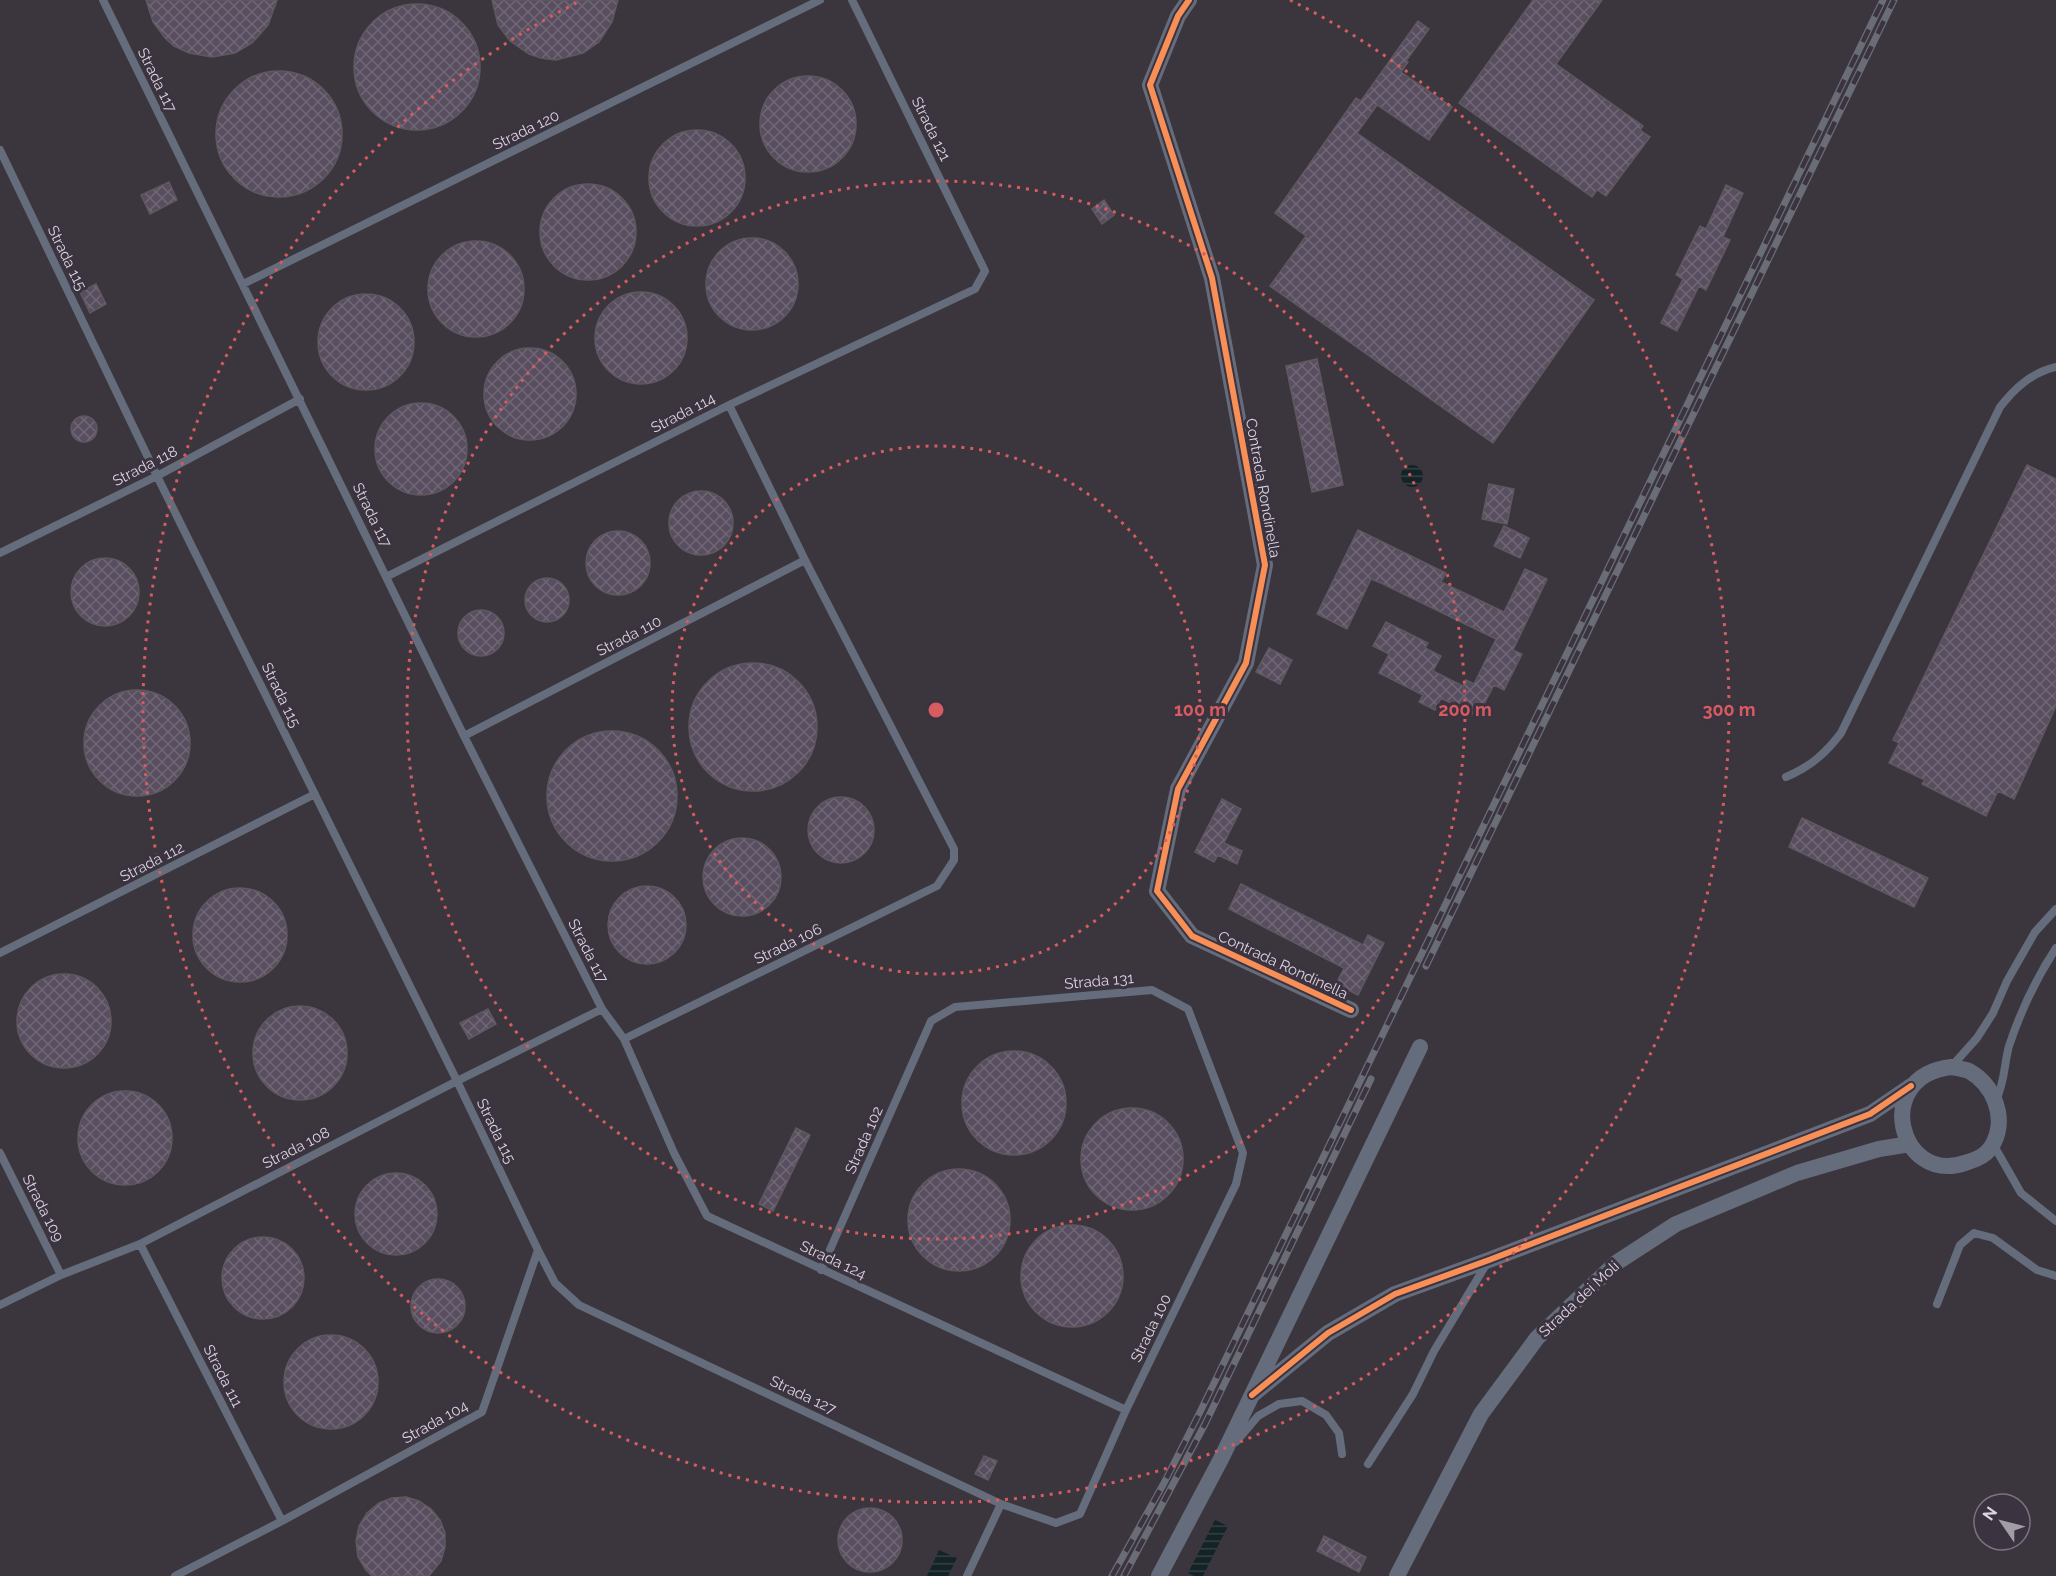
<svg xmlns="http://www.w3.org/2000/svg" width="2056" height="1576" viewBox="0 0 2056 1576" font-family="Raleway,sans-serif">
<defs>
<pattern id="water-rules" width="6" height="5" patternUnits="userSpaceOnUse" patternTransform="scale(1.5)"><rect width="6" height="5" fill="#132326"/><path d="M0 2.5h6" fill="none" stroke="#354245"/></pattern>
<pattern id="building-cross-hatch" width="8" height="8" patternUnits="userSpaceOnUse" patternTransform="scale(1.5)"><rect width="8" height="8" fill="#594e5f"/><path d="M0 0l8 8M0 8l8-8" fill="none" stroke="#706776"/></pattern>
</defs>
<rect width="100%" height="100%" fill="#3b363e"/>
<path fill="url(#water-rules)" d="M1401 476a11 11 0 1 1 22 0a11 11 0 1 1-22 0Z
M 1215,1520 L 1228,1526 L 1203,1576 L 1194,1576 L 1188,1573 Z
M 939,1550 L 957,1558 L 948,1576 L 927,1576 Z"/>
<path fill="url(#building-cross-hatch)" stroke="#5d595f" stroke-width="1.5" d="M 146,0 L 277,0 L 268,25 L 252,43 L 235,53 L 212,57 L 189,53 L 174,46 L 165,38 L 153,22 Z
M 492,0 L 618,0 L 612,22 L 599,42 L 583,53 L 556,60 L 541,58 L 529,54 L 510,41 L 498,25 Z
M 1533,0 L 1602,0 L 1556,64 L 1643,126 L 1640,130 L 1650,137 L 1606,196 L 1597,190 L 1592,197 L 1459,103 Z
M354 67a63 63 0 1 1 126 0a63 63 0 1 1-126 0Z
M 1418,21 L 1429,29 L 1406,61 L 1408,62 L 1401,72 L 1452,107 L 1429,140 L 1377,105 L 1357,133 L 1594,300 L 1493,443 L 1270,286 L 1306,236 L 1275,213 L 1356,98 L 1361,101 Z
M216 134a63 63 0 1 1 126 0a63 63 0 1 1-126 0Z
M760 124a48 48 0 1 1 96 0a48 48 0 1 1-96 0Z
M649 178a48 48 0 1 1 96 0a48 48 0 1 1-96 0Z
M 169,182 L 177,200 L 150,214 L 141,195 Z
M540 232a48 48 0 1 1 96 0a48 48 0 1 1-96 0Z
M 1726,185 L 1743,193 L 1723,237 L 1730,240 L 1706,290 L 1699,286 L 1677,331 L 1661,323 L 1683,279 L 1676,275 L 1700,226 L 1706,229 Z
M 1104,200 L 1114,215 L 1102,224 L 1092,209 Z
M706 284a46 46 0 1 1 92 0a46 46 0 1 1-92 0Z
M428 289a48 48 0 1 1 96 0a48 48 0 1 1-96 0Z
M 96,284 L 106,304 L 90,313 L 80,292 Z
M595 338a46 46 0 1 1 92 0a46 46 0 1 1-92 0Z
M318 342a48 48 0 1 1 96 0a48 48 0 1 1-96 0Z
M484 394a46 46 0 1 1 92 0a46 46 0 1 1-92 0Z
M 1317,359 L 1343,485 L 1312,492 L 1286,366 Z
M375 449a46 46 0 1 1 92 0a46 46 0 1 1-92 0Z
M71 429a13 13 0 1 1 26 0a13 13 0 1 1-26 0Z
M 2027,465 L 2056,479 L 2056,706 L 2014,799 L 1998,791 L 1986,816 L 1922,784 L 1925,780 L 1889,763 L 1899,743 L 1893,740 Z
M 1489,484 L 1514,489 L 1507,524 L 1482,519 Z
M669 523a32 32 0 1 1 64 0a32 32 0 1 1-64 0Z
M 1504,526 L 1529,538 L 1520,558 L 1494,546 Z
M 1358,530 L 1446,573 L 1441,582 L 1504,612 L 1525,569 L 1547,579 L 1513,650 L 1522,654 L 1504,690 L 1494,685 L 1483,706 L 1477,703 L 1472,714 L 1441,698 L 1435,710 L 1419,702 L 1423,695 L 1379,673 L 1389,654 L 1373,646 L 1386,622 L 1428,643 L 1425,648 L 1441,656 L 1433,671 L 1463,686 L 1466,680 L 1474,684 L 1496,639 L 1381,583 L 1371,579 L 1347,629 L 1317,614 Z
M586 563a32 32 0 1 1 64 0a32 32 0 1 1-64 0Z
M71 592a34 34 0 1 1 68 0a34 34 0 1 1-68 0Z
M525 600a22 22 0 1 1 44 0a22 22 0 1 1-44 0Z
M458 633a23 23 0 1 1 46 0a23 23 0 1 1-46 0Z
M 1269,648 L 1292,660 L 1280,684 L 1256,672 Z
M689 727a64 64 0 1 1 128 0a64 64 0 1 1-128 0Z
M84 743a53 53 0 1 1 106 0a53 53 0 1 1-106 0Z
M547 796a65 65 0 1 1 130 0a65 65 0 1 1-130 0Z
M808 830a33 33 0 1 1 66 0a33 33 0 1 1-66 0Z
M 1222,799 L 1241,809 L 1224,843 L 1242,851 L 1237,864 L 1218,855 L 1214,862 L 1195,852 Z
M 1802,818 L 1928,878 L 1914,907 L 1789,847 Z
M703 877a39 39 0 1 1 78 0a39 39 0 1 1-78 0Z
M 1241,884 L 1363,945 L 1368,935 L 1384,943 L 1358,995 L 1336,984 L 1344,968 L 1229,909 Z
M608 925a39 39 0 1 1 78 0a39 39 0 1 1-78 0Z
M193 935a47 47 0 1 1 94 0a47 47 0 1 1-94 0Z
M17 1021a47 47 0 1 1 94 0a47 47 0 1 1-94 0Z
M253 1053a47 47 0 1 1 94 0a47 47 0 1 1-94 0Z
M 488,1009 L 496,1024 L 469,1039 L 460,1023 Z
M962 1103a52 52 0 1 1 104 0a52 52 0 1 1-104 0Z
M78 1138a47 47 0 1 1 94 0a47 47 0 1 1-94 0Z
M1081 1159a51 51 0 1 1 102 0a51 51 0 1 1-102 0Z
M 796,1128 L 810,1135 L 773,1211 L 759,1204 Z
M908 1220a51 51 0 1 1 102 0a51 51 0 1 1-102 0Z
M355 1214a41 41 0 1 1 82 0a41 41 0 1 1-82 0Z
M1021 1276a51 51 0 1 1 102 0a51 51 0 1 1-102 0Z
M222 1278a41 41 0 1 1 82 0a41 41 0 1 1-82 0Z
M411 1306a27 27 0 1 1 54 0a27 27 0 1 1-54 0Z
M284 1382a47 47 0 1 1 94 0a47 47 0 1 1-94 0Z
M 984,1456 L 997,1461 L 988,1480 L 975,1474 Z
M 406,1497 L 419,1501 L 431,1509 L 440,1520 L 445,1533 L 445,1547 L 441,1561 L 429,1576 L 372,1576 L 366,1570 L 358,1557 L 356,1541 L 359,1526 L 367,1513 L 379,1503 L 392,1498 Z
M838 1540a32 32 0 1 1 64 0a32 32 0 1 1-64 0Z
M 1324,1536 L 1366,1557 L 1359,1572 L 1317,1551 Z"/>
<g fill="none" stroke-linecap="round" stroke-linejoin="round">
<path stroke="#656d7c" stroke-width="8" d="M 103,0 L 464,736 L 602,1009 L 624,1039 L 674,1153 L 707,1216 L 1126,1410
M 0,150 L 157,476 L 457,1081 L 538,1250 L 555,1283 L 579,1305 L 1001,1504 L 1056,1523 L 1080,1514 L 1126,1410 L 1236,1184 L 1243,1153 L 1188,1009 L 1152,990 L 955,1007 L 931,1021 L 821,1270
M 243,284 L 820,0
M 0,553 L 157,476 L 300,399
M 388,576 L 729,405 L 975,289 L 985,271 L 852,0
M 464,736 L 805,560
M 1786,777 C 1810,767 1826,753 1841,733 L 2000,407 C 2015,388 2031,373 2056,367
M 0,953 L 315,794
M 624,1039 L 937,886 L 954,860 L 954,849 L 805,560 L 729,405
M 1951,1067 L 1977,1038 L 1993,1013 L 2007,981 L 2035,932 L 2056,909
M 1996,1100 C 2005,1082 2004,1064 2009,1046 C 2020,1013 2037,977 2056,948
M 1993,1144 L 2021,1193 L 2056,1221
M 0,1153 L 61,1275
M 140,1244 L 282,1521
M 1937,1304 L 1960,1245 L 1974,1233 L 1993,1238 L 2037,1270 L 2056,1276
M 0,1305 L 61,1275 L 140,1244 L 457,1081 L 602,1009
M 1236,1442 L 1258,1416 L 1279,1404 L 1302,1401 L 1326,1415 L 1339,1433 L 1342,1454
M 1368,1464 L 1413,1394 L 1434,1351 L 1487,1263
M 175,1576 L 282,1521 L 482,1412 L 538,1250
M 967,1576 L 1001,1504"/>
<path stroke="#656d7c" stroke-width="16" d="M 1189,0 L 1178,16 L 1150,85 L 1212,278 L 1265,565 L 1246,663 L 1178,789 L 1157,891 L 1192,936 L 1351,1010
M 1951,1067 C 1957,1068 1964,1069 1969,1071 C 1994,1085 2006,1117 1994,1142 C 1988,1155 1978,1159 1965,1163 C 1898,1185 1872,1076 1951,1067 Z
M 1252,1395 L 1328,1333 L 1395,1294 L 1489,1260 L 1870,1114 L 1911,1086
M 1159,1576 L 1221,1459 L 1420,1047
M 1397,1576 L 1481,1414 L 1537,1338 L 1616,1263 L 1676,1224 L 1797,1173 L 1879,1149 L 1910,1144"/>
<g stroke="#6a6d77" stroke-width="7">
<path id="rail" d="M 1426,966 L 1894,0
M 1112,1576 L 1164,1483 L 1200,1412 L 1883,0
M 1124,1576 L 1205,1424 L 1371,1079"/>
</g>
<use href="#rail" stroke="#3c3341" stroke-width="4.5" stroke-dasharray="14" stroke-linecap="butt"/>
<g stroke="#3c3341" stroke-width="10">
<path id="cycleway" d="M 1189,0 L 1178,16 L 1150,85 L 1212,278 L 1265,565 L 1246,663 L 1178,789 L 1157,891 L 1192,936 L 1351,1010
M 1252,1395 L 1328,1333 L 1395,1294 L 1489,1260 L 1870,1114 L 1911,1086"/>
</g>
<use href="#cycleway" stroke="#f78f57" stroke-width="6"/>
</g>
<g fill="none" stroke="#d75c5f" stroke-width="3" stroke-dasharray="3 6">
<circle cx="936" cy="710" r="264"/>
<circle cx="936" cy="710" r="529"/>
<path d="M1290 0A793 793 0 1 1 582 0"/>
</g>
<g text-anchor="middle" stroke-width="6" stroke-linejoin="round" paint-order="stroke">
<g font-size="15" fill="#dad5de" stroke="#3c3341">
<text transform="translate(157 80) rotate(64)" y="5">Strada 117</text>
<text transform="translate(931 129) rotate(64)" y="5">Strada 121</text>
<text transform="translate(526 130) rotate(-26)" y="5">Strada 120</text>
<text transform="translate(67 258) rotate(64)" y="5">Strada 115</text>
<text transform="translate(683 413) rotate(-27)" y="5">Strada 114</text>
<text transform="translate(145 466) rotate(-27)" y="5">Strada 118</text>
<text transform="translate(1263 488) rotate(80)" y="5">Contrada Rondinella</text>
<text transform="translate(372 515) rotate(64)" y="5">Strada 117</text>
<text transform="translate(629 636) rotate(-27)" y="5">Strada 110</text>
<text transform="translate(281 695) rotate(64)" y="5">Strada 115</text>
<text transform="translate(152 862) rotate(-27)" y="5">Strada 112</text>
<text transform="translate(788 944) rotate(-26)" y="5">Strada 106</text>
<text transform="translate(588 951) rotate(63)" y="5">Strada 117</text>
<text transform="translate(1283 965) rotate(25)" y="5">Contrada Rondinella</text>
<text transform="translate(1099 981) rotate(-5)" y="5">Strada 131</text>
<text transform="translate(496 1131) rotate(64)" y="5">Strada 115</text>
<text transform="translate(864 1140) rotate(-66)" y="5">Strada 102</text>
<text transform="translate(296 1148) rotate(-27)" y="5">Strada 108</text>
<text transform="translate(43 1208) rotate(63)" y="5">Strada 109</text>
<text transform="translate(833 1260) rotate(25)" y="5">Strada 124</text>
<text transform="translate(1579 1299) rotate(-43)" y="5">Strada dei Moli</text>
<text transform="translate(1151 1328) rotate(-64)" y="5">Strada 100</text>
<text transform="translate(223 1376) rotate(63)" y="5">Strada 111</text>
<text transform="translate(803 1395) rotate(25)" y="5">Strada 127</text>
<text transform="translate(435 1422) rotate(-29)" y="5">Strada 104</text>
</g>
</g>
<circle cx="936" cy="710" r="9" fill="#d75c5f" stroke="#3c3341" stroke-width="3"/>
<g font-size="18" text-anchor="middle" font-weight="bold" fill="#d75c5f" stroke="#3c3341" stroke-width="6" stroke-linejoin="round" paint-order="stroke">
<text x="1200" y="716">100 m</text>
<text x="1465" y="716">200 m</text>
<text x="1729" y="716">300 m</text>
</g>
<g transform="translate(2002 1522) rotate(305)"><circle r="28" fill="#3c3341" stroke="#7b7480" stroke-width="1.5"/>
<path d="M0-4.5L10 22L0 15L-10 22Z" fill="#a29da6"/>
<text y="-9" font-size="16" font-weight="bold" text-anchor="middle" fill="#dad5de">N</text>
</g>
</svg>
